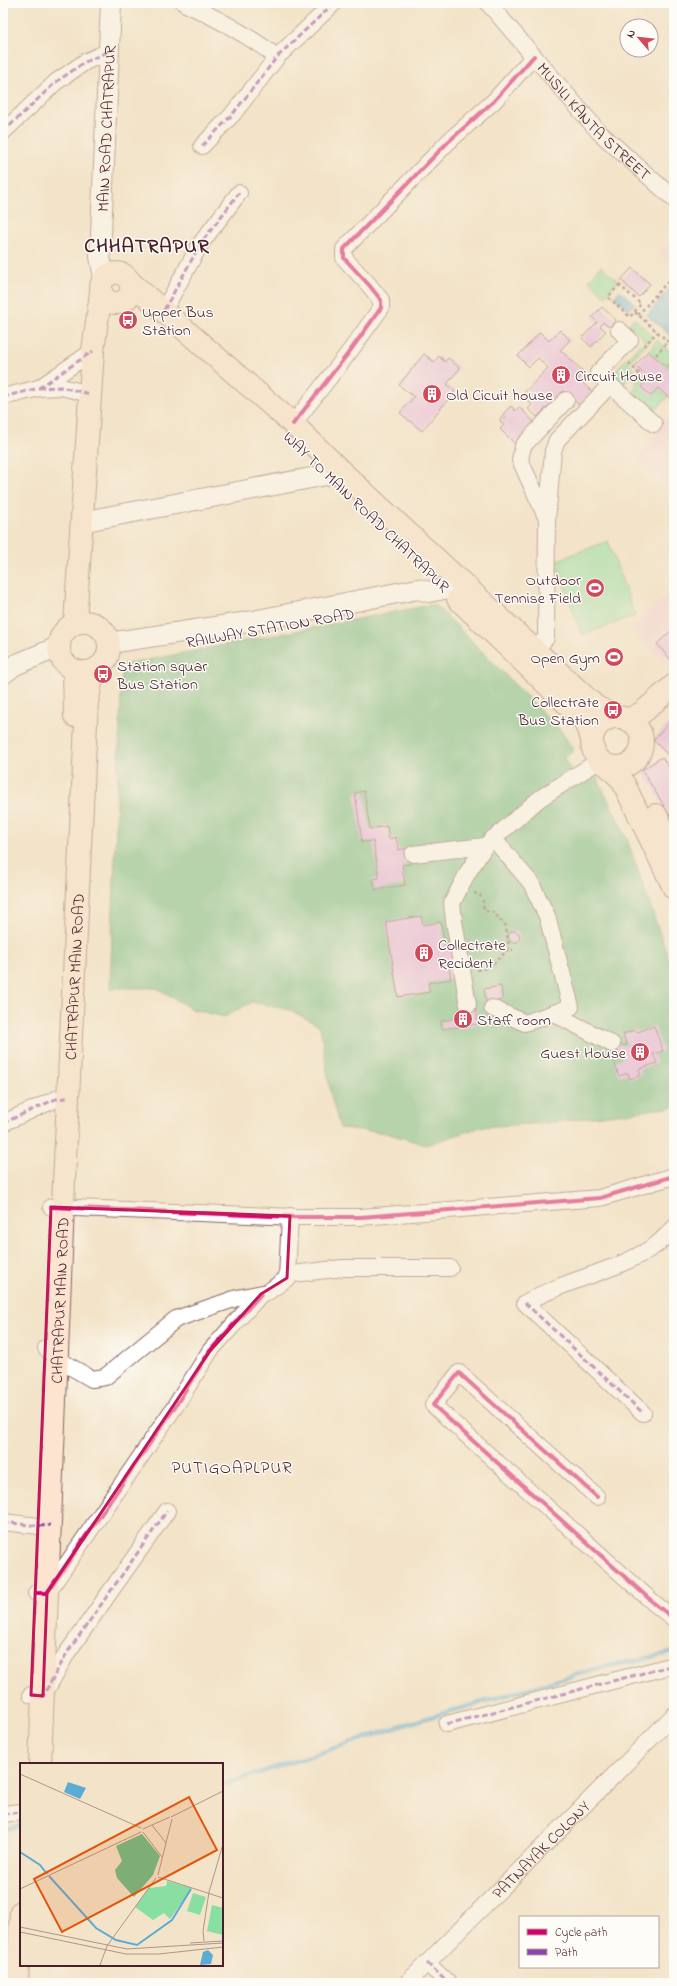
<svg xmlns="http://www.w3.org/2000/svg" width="677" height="1986" viewBox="0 0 677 1986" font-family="'Indie Flower',sans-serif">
<rect width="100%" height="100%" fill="#fdfcf7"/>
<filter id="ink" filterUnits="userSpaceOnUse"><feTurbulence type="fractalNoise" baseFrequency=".025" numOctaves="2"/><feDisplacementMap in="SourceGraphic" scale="8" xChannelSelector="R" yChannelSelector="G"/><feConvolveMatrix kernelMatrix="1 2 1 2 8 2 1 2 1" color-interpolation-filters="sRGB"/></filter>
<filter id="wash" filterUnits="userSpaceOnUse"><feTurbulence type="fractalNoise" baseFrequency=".012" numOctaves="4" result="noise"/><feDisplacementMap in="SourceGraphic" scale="16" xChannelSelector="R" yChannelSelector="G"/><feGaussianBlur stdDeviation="0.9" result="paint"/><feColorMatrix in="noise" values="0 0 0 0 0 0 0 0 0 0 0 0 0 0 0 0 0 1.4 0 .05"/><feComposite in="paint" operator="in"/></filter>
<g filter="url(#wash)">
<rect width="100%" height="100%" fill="#f3e3c8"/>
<path fill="#f5cfda" d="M 674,237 L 674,267 L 659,252 Z
M 674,409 L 674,494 L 639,458 Z
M 674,588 L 674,673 L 673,674 L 631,628 Z"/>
<path fill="#89dfa2" stroke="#6a7f66" d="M 601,266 L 618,281 L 605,296 L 589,281 Z
M 634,318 L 653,337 L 628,363 L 636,371 L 623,385 L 612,374 L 645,340 L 629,324 Z
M 657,340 L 674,356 L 674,374 L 648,351 Z
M 644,374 L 668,397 L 654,412 L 632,393 L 637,386 L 635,384 Z
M 608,541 L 635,616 L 582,635 L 555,561 Z"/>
<path fill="#6ebe88" stroke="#5c6e5a" d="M 435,604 L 561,731 L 574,751 L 564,758 L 579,783 L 596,775 L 627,839 L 674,974 L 674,1107 L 547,1123 L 481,1127 L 426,1145 L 386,1133 L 340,1128 L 331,1096 L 320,1026 L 290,1010 L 252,1002 L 224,1017 L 191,1009 L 157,988 L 110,988 L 122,665 Z"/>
<path fill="#5bacd5" stroke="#526680" d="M 670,288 L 674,291 L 674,339 L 647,315 Z
M 620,290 L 635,304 L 629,310 L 614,297 Z"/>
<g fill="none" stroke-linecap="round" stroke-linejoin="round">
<path stroke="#5bacd5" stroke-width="4.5" d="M 222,1785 L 417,1721 L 596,1669 L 674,1652
M 3,1830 L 21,1825"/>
</g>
<g id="blocks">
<path fill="#e5aeea" d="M 632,268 L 650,284 L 639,297 L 621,280 Z
M 602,307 L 616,320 L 609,327 L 603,322 L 600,326 L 606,331 L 591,347 L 582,338 L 597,322 L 592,317 Z
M 560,330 L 570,340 L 560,350 L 584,372 L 578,378 L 592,392 L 579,405 L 566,392 L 563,391 L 537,417 L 528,409 L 532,405 L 522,395 L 548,368 L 538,358 L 529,367 L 518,356 L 540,332 L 549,341 Z
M 648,351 L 674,374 L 673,401 L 658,388 L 651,396 L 641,387 L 649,378 L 635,366 Z
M 424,354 L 434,362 L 439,356 L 445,362 L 448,358 L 460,368 L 447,384 L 455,391 L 422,431 L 400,413 L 414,397 L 399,385 Z
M 511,406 L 515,411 L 519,407 L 536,424 L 515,444 L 500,429 L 504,425 L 500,421 L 502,416 L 505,419 L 507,417 L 503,414 Z
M 674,628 L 674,656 L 670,659 L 657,644 Z
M 674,718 L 674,755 L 671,758 L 653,740 Z
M 662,757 L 674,776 L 674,822 L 642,770 Z
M 364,791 L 370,829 L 387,826 L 389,839 L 396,837 L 399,850 L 407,848 L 410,864 L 402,865 L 405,885 L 375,890 L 373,879 L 379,878 L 373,841 L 362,842 L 355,793 Z
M 421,916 L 423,925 L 441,922 L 445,945 L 455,944 L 458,961 L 448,962 L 451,979 L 428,983 L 430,992 L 398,997 L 386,922 Z
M508 937a6 6 0 1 1 12 0a6 6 0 1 1-12 0Z
M 501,986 L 503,1000 L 486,1003 L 484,989 Z
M 476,1008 L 478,1024 L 442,1029 L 441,1021 L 458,1018 L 457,1011 Z
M 654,1026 L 663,1051 L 653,1054 L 657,1063 L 639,1069 L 641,1075 L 630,1079 L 628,1073 L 619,1076 L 614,1061 L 623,1058 L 621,1053 L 614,1049 L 617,1043 L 624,1046 L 627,1045 L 623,1034 L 635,1030 L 638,1032 Z"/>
</g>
</g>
<g filter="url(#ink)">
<use href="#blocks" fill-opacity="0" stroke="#856462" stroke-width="1"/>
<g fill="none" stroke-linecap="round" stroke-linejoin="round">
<g stroke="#856462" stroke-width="18">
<g id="minor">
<path d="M 184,3 C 217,18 248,35 277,57"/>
<path id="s1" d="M 488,3 L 599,132 L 674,199"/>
<path d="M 3,132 L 56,82 L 85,62 L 109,51"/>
<path d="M 202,146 L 232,115 L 277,57 L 334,3"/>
<path d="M 164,310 L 201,243 L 239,193"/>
<path d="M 610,385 L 654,424"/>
<path d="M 39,388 L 93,351"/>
<path d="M 3,397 L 39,388 L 61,387 L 90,394"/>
<path d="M 293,424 L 350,351 L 381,308 L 381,300 L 369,285 L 344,258 L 344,249 L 448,142 L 494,101 L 534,56"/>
<path d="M 547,519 L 520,460 L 523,446 L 566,400"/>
<path d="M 535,650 L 546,638 L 547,521 L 553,451 L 557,440 L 610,385 L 598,373 L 630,340 L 619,330"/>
<path d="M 413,854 L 485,846"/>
<path d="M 468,1005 L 454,921 L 452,903 L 468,872 L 485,846 L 539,799 L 600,760"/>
<path d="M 492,1008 L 525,1023 L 571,1007 L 547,916 L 531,883 L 493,838"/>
<path d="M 553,1013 L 612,1044"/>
<path d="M 3,1123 L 56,1099 L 68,1098"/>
<path d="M 51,1207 L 295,1217 L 361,1217 L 600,1198 L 674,1176"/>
<path d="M 287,1278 L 290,1216"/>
<path d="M 46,1348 L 57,1359 L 92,1379 L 105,1377 L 176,1319 L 237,1298 L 268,1292 L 293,1274 L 343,1268 L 450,1268"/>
<path d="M 643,1413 L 525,1303 C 566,1279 613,1273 653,1247 C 661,1242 667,1234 674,1228"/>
<path d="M 597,1497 L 459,1373 L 433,1405 L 655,1604 L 674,1619"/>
<path d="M 3,1522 L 39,1526 L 50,1525"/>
<path d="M 36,1593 L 47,1593 L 176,1405 L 210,1351 L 261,1294"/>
<path d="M 31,1695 L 43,1696 L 67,1653 L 167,1511"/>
<path d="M 447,1724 L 674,1665"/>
<path d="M 3,1814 L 21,1812"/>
<path d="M 427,1963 L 448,1983"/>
<path id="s2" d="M 407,1983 L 674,1715"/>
</g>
</g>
<g stroke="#856462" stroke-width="22">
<g id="tertiary">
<path id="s3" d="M 104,278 L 100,257 L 111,3"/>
<path d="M 81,522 L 342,472"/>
<path d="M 109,643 L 248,622 L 418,589 L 429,592 L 464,585"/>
<path d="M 3,674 L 15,665 L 58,647"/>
</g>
</g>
<g stroke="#856462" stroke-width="24">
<g id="secondary">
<circle cx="116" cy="288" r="15"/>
<path d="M 130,282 L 293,424 L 342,472 L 595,706 L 615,717"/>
<path d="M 458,599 L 583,719 L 592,738"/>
<circle cx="84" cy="647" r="25"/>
<path d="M 75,623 L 93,351 L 101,292"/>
<path d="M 74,670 L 75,716"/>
<circle cx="617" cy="742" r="25"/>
<path d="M 628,720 L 643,712 L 674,685"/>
<path d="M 607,765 L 622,780 L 674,888"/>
<path d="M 656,815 L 674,852"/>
<path id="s4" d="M 40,1764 L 64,1182 L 87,702 L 94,670"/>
<path d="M 17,1983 L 21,1912"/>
</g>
</g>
<path stroke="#856462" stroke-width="2.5" stroke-dasharray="3 3" stroke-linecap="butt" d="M 619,285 L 641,304 L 630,317 L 608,297 Z
M 635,312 L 674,347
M 638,315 L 671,278 L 674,281
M 644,346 L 657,332
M 656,355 L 668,341
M 629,363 L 640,375 L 631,385
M 668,366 L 674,359
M 474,893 L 480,895 L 483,901 L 483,906 L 485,911 L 493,912 L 506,926 L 509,949
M 477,970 L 488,968 L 509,949 L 513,950"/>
<use href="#minor" stroke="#fff" stroke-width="16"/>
<use href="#tertiary" stroke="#fff" stroke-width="20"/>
<use href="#secondary" stroke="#fde4d1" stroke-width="22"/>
<path stroke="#8e44ad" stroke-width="3" stroke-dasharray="6 3" stroke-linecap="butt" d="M 3,132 L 56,82 L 85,62 L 109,51
M 202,146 L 232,115 L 277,57 L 334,3
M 164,310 L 201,243 L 239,193
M 39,388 L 93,351
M 3,397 L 39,388 L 61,387 L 90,394
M 3,1123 L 56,1099 L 68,1098
M 525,1303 L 643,1413
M 3,1522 L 39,1526 L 50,1525
M 31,1695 L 43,1696 L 67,1653 L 167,1511
M 447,1724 L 674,1665
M 3,1814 L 21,1812
M 427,1963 L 448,1983"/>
<g stroke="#fdfcf7" stroke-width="6">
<path id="cycleway" d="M 293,424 L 350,351 L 381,308 L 381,300 L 369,285 L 344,258 L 344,249 L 448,142 L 494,101 L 534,56
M 51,1207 L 295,1217 L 361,1217 L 600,1198 L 674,1176
M 597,1497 L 459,1373 L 433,1405 L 655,1604 L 674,1619
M 36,1593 L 47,1593 L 176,1405 L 210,1351 L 261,1294"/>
</g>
<use href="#cycleway" stroke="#d6006c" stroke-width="4"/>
</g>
</g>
<path d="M0 0H677V1986H0ZM 51,1207 L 290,1216 L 287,1278 L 261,1294 L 210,1351 L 47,1593 L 43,1696 L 31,1695 Z" fill="#f3e3c8" fill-opacity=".55" fill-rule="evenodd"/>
<path fill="none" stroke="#c2185b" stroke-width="3" stroke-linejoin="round" d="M 51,1207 L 290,1216 L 287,1278 L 261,1294 L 210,1351 L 47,1593 L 43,1696 L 31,1695 Z"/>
<defs>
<g id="bus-disc" transform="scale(1)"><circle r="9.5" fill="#d1495b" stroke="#fdfcf7"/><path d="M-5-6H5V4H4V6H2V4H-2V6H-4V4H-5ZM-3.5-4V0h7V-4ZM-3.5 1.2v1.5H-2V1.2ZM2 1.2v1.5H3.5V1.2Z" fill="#fff"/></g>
<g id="building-disc" transform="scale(1)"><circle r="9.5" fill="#d1495b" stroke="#fdfcf7"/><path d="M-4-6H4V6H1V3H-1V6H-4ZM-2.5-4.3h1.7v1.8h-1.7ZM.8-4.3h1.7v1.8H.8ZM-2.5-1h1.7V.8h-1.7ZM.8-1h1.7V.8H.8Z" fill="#fff"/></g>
<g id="stadium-disc" transform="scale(1)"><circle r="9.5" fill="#d1495b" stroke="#fdfcf7"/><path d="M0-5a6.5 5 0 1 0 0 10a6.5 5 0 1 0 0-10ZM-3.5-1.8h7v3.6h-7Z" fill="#fff"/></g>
</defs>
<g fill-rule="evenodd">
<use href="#bus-disc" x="128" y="320"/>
<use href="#building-disc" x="561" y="375"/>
<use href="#building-disc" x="432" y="394"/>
<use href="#stadium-disc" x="595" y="588"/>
<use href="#stadium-disc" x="614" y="657"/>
<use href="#bus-disc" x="103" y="674"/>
<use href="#bus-disc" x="613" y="710"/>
<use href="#building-disc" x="424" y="953"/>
<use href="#building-disc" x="463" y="1019"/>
<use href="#building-disc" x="640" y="1052"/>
</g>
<g text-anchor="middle" stroke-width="3" stroke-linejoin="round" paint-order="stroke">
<g font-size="16" fill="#4a1f2b" stroke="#fdfcf7">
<text dy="6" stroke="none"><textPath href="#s1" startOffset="159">MUSILI KANTA STREET</textPath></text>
<text dy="6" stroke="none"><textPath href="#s3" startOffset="150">MAIN ROAD CHATRAPUR</textPath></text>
<text transform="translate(367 511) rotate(44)" y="6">WAY TO MAIN ROAD CHATRAPUR</text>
<text transform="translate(270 627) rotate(-10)" y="6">RAILWAY STATION ROAD</text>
<text dy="6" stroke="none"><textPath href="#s4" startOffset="788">CHATRAPUR MAIN ROAD</textPath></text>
<text dy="6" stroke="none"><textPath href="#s4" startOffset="464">CHATRAPUR MAIN ROAD</textPath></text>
<text dy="6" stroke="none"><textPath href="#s2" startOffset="189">PATNAYAK COLONY</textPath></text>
</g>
<g font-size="16" fill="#4a1f2b" stroke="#fdfcf7" text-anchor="start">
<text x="142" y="317">Upper Bus<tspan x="142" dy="18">Station</tspan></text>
<text x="575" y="381">Circuit House</text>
<text x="446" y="400">Old Cicuit house</text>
<text x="581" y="585" text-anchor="end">Outdoor<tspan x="581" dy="18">Tennise Field</tspan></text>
<text x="600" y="663" text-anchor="end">Open Gym</text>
<text x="117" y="671">Station squar<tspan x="117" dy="18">Bus Station</tspan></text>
<text x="599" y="707" text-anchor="end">Collectrate<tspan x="599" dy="18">Bus Station</tspan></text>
<text x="438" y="950">Collectrate<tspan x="438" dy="18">Recident</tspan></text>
<text x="477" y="1025">Staff room</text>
<text x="626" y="1058" text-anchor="end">Guest House</text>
</g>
<g font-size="17" letter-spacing="1" fill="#4a1f2b" stroke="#fdfcf7">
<text x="232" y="1473">PUTIGOAPLPUR</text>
</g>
<g font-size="20" font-weight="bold" letter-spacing="1" fill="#4a1f2b" stroke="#fdfcf7">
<text x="147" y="252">CHHATRAPUR</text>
</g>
</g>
<g transform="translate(20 1763)">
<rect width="203" height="203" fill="#f3e3c8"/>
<path d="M 147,118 L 172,125 L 150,156 L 144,150 L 133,157 L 115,144 L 129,125 L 146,123 ZM 173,130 L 186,134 L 180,152 L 167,148 ZM 192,142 L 203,145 L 203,172 L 187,168 Z" fill="#89dfa2"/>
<path d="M 122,71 L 140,93 L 133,112 L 114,134 L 97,115 L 95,107 L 102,98 L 96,83 Z" fill="#6ebe88"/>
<path d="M 48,19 L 66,25 L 60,36 L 44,29 ZM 188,187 L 193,192 L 191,201 L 180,202 L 183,189 Z" fill="#5bacd5"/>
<path fill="none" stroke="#5bacd5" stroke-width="2" d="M 0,89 L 20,102 L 27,111M 29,113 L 76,165 L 96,177 L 117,182 L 152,157 L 171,126"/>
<path fill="none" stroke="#af9589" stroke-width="1" d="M 0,11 L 121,65M 151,54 L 203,28M 132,62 L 146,80M 123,66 L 150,54M 123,69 L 142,94M 138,112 L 152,56M 138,114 L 203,135M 0,126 L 121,69M 0,164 L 107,186 L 203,180M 0,169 L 106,191 L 139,191 L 203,184M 184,178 L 183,168 L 189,129 L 203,81M 170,180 L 203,178M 87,183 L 136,115M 80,202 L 87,183"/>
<path fill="#e0560e" fill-opacity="0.15" stroke="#e0560e" stroke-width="2" d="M 169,34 L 197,87 L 42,169 L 14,116 Z"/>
<rect width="203" height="203" fill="none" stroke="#4a1f2b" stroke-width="2"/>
</g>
<rect width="677" height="1986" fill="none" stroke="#fdfcf7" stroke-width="16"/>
<rect x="519" y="1916" width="140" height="52" fill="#fdfcf7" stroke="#b5a4a5"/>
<rect x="527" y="1929" width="20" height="6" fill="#d6006c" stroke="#b5a4a5"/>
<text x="555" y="1936" font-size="12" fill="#4a1f2b">Cycle path</text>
<rect x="527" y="1949" width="20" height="6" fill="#8e44ad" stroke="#b5a4a5"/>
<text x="555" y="1956" font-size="12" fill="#4a1f2b">Path</text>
<g transform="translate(639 38) rotate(298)"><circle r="19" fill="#fdfcf7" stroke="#b5a4a5"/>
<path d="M0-3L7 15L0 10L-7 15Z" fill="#d1495b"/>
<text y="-6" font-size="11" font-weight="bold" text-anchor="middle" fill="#4a1f2b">N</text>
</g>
</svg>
